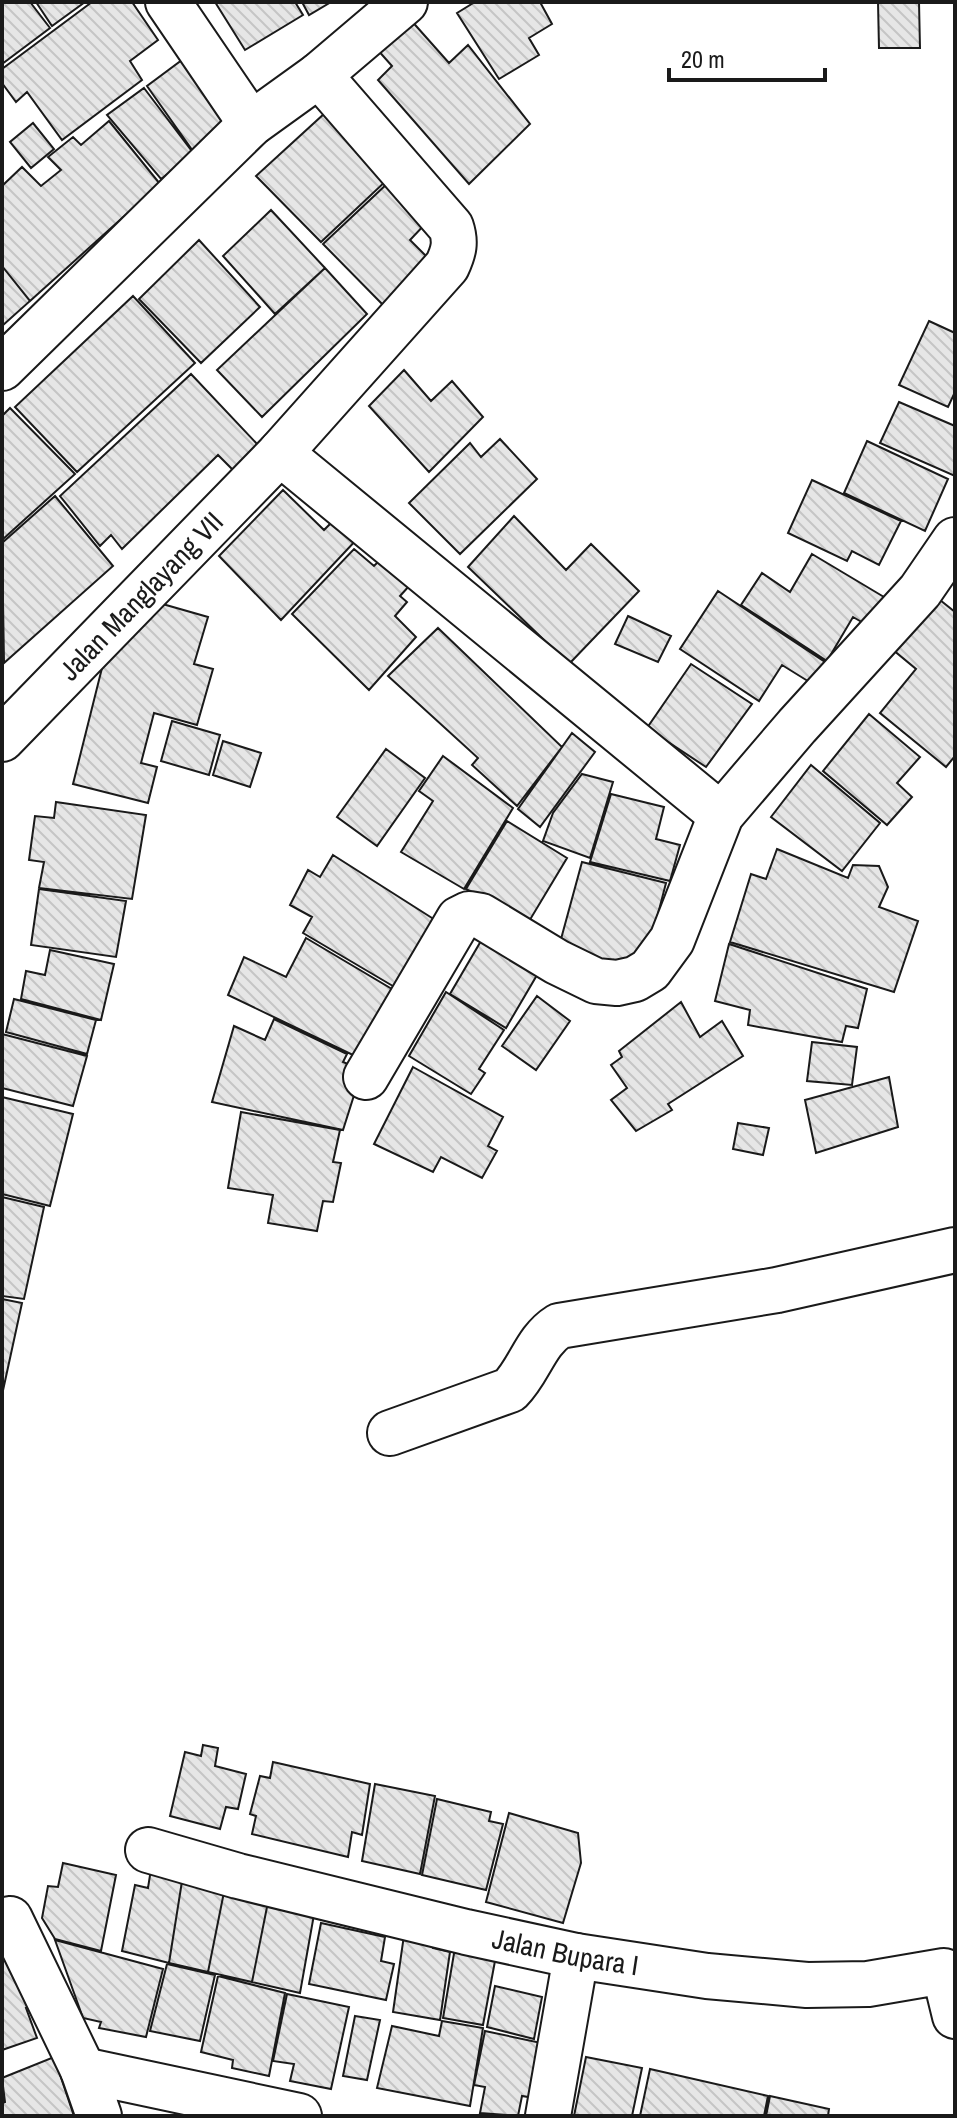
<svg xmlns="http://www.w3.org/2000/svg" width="957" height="2118" viewBox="0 0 957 2118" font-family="'Archivo Narrow',sans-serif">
<defs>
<pattern id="building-back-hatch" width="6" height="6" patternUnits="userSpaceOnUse" patternTransform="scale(2)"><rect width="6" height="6" fill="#e6e6e6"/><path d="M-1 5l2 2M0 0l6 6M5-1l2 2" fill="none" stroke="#c5c5c5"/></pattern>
</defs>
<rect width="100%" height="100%" fill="#fff"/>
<path fill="url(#building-back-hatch)" stroke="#1a1a1a" stroke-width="2" d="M 2,2 L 30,2 L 50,28 L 2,64 Z
M 36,2 L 85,2 L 52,26 Z
M 92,2 L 132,2 L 158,40 L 130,61 L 142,80 L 62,140 L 27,92 L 16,102 L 2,83 L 2,69 Z
M 215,2 L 295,2 L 303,15 L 245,50 Z
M 302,2 L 331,2 L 309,15 Z
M 475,2 L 540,2 L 552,24 L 529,38 L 539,55 L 499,79 L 457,13 Z
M 878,2 L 919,2 L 920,48 L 879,48 Z
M 409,18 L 449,63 L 468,45 L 530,124 L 469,184 L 378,80 L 392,66 L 376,48 Z
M 186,57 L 230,124 L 195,154 L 147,86 Z
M 144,88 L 194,154 L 161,179 L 107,115 Z
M 325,113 L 388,179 L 321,242 L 256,176 Z
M 109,121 L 160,184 L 30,301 L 2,266 L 2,186 L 22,167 L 41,186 L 61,170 L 48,157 L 73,137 L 81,145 Z
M 33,123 L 54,149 L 31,168 L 10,142 Z
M 389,182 L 428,221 L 410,240 L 435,265 L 389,311 L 323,244 Z
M 271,210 L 325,268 L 275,314 L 223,256 Z
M 199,240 L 260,307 L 201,363 L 139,299 Z
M 2,266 L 30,301 L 2,326 Z
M 325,268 L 367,314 L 262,417 L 217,370 Z
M 133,296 L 195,363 L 77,472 L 15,407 Z
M 929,321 L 955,333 L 955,392 L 948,407 L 899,385 Z
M 404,370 L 431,401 L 452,381 L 483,417 L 429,472 L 369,406 Z
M 191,374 L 258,445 L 234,471 L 218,455 L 122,549 L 111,535 L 100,546 L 60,496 Z
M 899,402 L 955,426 L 955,476 L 880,443 Z
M 10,408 L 75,474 L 2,540 L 2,416 Z
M 500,439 L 537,479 L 460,554 L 409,503 L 470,443 L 481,457 Z
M 867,441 L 948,479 L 925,531 L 844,493 Z
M 812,480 L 901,521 L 879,565 L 852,551 L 847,561 L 788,533 Z
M 283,490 L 324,530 L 338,516 L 359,537 L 281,620 L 219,556 Z
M 55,496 L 113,566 L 4,663 L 2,543 Z
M 514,516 L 566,570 L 591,544 L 639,591 L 569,664 L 468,567 Z
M 354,549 L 374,566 L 382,558 L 410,585 L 400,596 L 407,602 L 395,616 L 416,637 L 369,690 L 292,614 Z
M 812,554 L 889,600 L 872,628 L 853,617 L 827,661 L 741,605 L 762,573 L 790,592 Z
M 718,591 L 825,662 L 811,683 L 782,665 L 759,701 L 680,649 Z
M 935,596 L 955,612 L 955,756 L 946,767 L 880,713 L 916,669 L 892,649 Z
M 152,601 L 208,617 L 194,664 L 213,669 L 197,725 L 154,713 L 141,763 L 157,767 L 148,803 L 73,784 L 108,644 L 122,648 L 130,622 Z
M 628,616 L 671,636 L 658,662 L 615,644 Z
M 438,628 L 562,747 L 517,806 L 472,765 L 478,758 L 388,676 Z
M 691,664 L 752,704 L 706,767 L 647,728 Z
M 869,714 L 920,757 L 897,783 L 912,797 L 887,825 L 823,771 Z
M 172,721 L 220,735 L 209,775 L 161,761 Z
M 572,733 L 595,752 L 540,827 L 518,809 Z
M 223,741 L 261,753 L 250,787 L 213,775 Z
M 386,749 L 425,778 L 377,846 L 337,817 Z
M 443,756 L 513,808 L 464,889 L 401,852 L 433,801 L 419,791 Z
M 811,765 L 880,823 L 842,871 L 771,817 Z
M 582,774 L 613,782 L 590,858 L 543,841 L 553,813 Z
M 611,794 L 664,807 L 656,839 L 680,845 L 670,881 L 590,862 Z
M 56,802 L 146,815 L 132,899 L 39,888 L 44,862 L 29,860 L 35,816 L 54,818 Z
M 507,821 L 567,858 L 528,923 L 466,889 Z
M 777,849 L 848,878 L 853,865 L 879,866 L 888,887 L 879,907 L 918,921 L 894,992 L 730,942 L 751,874 L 766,879 Z
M 333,855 L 443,925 L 403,992 L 303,933 L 312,917 L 290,905 L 308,870 L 320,877 Z
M 582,862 L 666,883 L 644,968 L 614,960 L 613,967 L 558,950 Z
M 39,889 L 126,901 L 116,957 L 31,945 Z
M 306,938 L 402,995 L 355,1056 L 228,995 L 244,957 L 286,977 Z
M 481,941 L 537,975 L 506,1028 L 450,994 Z
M 729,944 L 867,989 L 858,1028 L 846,1026 L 842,1042 L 748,1025 L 750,1010 L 715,1001 Z
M 50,950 L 114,964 L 101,1020 L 21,999 L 26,971 L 45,975 Z
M 446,992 L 504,1030 L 479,1069 L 485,1073 L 471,1094 L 409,1056 Z
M 537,996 L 570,1021 L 536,1070 L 502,1046 Z
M 14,999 L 96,1020 L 87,1054 L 6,1032 Z
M 681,1002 L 700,1037 L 722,1021 L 743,1056 L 668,1104 L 672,1110 L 636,1131 L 611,1100 L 627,1088 L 611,1065 L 622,1057 L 619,1051 Z
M 274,1019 L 347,1054 L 343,1062 L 362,1070 L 343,1130 L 212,1102 L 234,1026 L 265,1040 Z
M 2,1034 L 87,1056 L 73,1106 L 2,1088 Z
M 812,1042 L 857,1047 L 852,1085 L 807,1081 Z
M 413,1067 L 503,1117 L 488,1146 L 497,1151 L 482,1178 L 441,1157 L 433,1172 L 374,1144 Z
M 889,1077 L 898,1127 L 816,1153 L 805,1100 Z
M 2,1097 L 73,1114 L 50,1206 L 2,1194 Z
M 241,1112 L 340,1130 L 333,1162 L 341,1163 L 333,1202 L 323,1201 L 317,1231 L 268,1223 L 273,1195 L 228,1188 Z
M 738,1123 L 769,1128 L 763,1155 L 733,1149 Z
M 2,1197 L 44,1207 L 24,1299 L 2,1296 Z
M 2,1299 L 22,1303 L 2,1395 Z
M 203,1745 L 218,1748 L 215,1766 L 246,1774 L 238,1809 L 226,1807 L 220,1829 L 170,1816 L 185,1752 L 201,1756 Z
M 273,1762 L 370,1784 L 362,1835 L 352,1832 L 348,1857 L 252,1834 L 256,1816 L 250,1814 L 260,1776 L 270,1778 Z
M 375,1784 L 435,1796 L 420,1874 L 362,1861 Z
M 437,1799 L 491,1812 L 489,1821 L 503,1824 L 486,1890 L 422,1875 Z
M 509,1813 L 578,1833 L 581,1863 L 563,1923 L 486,1902 Z
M 63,1863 L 116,1875 L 101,1951 L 55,1939 L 42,1918 L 48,1886 L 58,1887 Z
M 151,1869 L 183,1875 L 169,1963 L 122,1951 L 135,1885 L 148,1888 Z
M 183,1875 L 226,1882 L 208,1972 L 169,1963 Z
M 226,1882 L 270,1892 L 252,1982 L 208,1972 Z
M 270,1892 L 315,1909 L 300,1993 L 252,1982 Z
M 321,1923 L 385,1937 L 381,1961 L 394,1964 L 386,2000 L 309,1984 Z
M 404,1935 L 434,1939 L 433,1948 L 450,1952 L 440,2020 L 393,2012 Z
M 457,1936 L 498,1945 L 483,2025 L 443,2018 Z
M 55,1940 L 163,1969 L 146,2037 L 99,2028 L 101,2022 L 83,2018 Z
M 2,1942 L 40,2004 L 26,2008 L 37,2038 L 2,2050 Z
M 167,1964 L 215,1975 L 200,2041 L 150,2031 Z
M 218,1976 L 285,1993 L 269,2076 L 232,2068 L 233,2060 L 201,2052 Z
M 495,1986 L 542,1997 L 534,2039 L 487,2027 Z
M 287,1994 L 349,2007 L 331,2089 L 290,2081 L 294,2064 L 273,2061 Z
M 355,2016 L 380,2020 L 367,2080 L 343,2076 Z
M 442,2021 L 483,2028 L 470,2106 L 377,2088 L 392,2026 L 439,2036 Z
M 485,2031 L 546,2044 L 534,2098 L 522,2096 L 518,2116 L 480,2113 L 485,2087 L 474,2085 Z
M 54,2057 L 74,2116 L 2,2116 L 2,2103 L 5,2102 L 2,2078 Z
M 586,2057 L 642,2068 L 632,2116 L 574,2116 Z
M 650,2069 L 768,2096 L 764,2116 L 640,2116 Z
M 770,2096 L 829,2109 L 828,2116 L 766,2116 Z"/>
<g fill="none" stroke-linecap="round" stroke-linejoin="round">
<g stroke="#1a1a1a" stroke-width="48">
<g id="minor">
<path d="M 168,2 L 251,124"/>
<path d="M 319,75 L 405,2"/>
<path d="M 2,368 L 251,124 L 319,75 L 451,227 C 456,242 454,251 447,266 L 280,453 L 2,739"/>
<path d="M 280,453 L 721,815"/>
<path d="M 366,1077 L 459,919 L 469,914 L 481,916 L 557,962 L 596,981 L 617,983 L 635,979 L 650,970 L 672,940 L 721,815 L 797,726 L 920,591 L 955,540"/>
<path d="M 390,1433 L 510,1390 C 530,1370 535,1341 559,1326 L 777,1290 L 955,1250"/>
<path id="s1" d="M 148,1850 L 238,1876 L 466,1932 L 576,1956 L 707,1976 L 807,1985 L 868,1984 L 944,1971 L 955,2016"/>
<path d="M 10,1919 L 83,2070"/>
<path d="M 99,2116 L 83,2070 L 299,2116"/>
<path d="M 548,2116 L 576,1956"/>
</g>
</g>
<use href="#minor" stroke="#fff" stroke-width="44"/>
</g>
<g text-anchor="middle" stroke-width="6" stroke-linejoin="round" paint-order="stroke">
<g font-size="28" fill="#1a1a1a" stroke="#fff">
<text transform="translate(141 596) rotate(-46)" y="10">Jalan Manglayang VII</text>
<text dy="10" stroke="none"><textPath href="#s1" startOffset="430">Jalan Bupara I</textPath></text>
</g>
</g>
<rect width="957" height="2118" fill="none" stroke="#1a1a1a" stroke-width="8"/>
<path d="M669 68v12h156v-12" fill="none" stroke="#1a1a1a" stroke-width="4"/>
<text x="681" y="68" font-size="24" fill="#1a1a1a" stroke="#ffffff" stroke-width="6" paint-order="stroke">20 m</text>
</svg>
